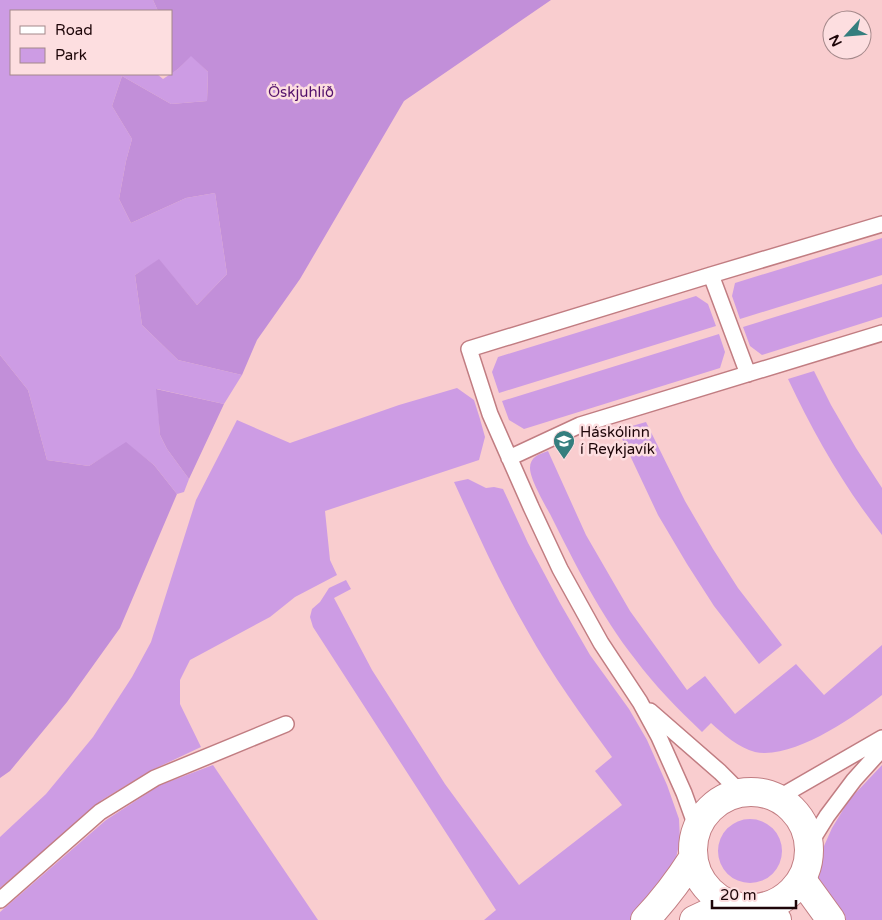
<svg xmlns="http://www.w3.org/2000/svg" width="882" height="920" viewBox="0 0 882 920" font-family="'Varela Round',sans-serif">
<rect width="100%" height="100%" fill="#f9cdcf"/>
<path fill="#cd9ce4" d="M 0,0 L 153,0 L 158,11 L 11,11 L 11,74 L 157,74 L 163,79 L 178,69 L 191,55 L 208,72 L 207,101 L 171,104 L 122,76 L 112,106 L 132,139 L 126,161 L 119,199 L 131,223 L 186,198 L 215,193 L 227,274 L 197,305 L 159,260 L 135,275 L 142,325 L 178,360 L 242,375 L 224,404 L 157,389 L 160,435 L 167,449 L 189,479 L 184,492 L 177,494 L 154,465 L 126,443 L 89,466 L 47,460 L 28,390 L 0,355 Z
M 882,238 L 882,275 L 740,319 L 732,296 L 735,283 Z
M 882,284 L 882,317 L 762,355 L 750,346 L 743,327 Z
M 696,296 L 708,304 L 716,326 L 499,393 L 492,372 L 498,357 Z
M 719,334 L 725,352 L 720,368 L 524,429 L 509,420 L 502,401 Z
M 814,371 L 831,405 L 856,448 L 882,488 L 882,535 C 844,487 814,434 788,379 Z
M 457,388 L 474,400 L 480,419 L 485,437 L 479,460 L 325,511 L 330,560 L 337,575 L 295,597 L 270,617 L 190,660 L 180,680 L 180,704 L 201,747 L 150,771 L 102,800 L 0,888 L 0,837 L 46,794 L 93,737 L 132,677 L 151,642 L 196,500 L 237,420 L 290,443 L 399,405 Z
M 646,422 L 685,501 L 713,549 L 738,588 L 782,645 L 759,664 L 714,606 L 687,564 L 658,515 L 618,430 Z
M 548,451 L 586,535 L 630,611 L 687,690 L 705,676 L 735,714 L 796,664 L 824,695 L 882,645 L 882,695 C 854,717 793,760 755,752 C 739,748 723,734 711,723 L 702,732 C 678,709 655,686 635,659 C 601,616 574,562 550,514 C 544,503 530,479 530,468 C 530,457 539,454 548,451 Z
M 468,479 L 486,488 L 494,487 L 503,489 L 528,543 L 560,603 L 590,655 L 629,709 L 647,740 L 667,785 L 679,819 L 680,840 L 675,863 L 630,920 L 484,920 L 496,910 L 313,627 L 310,617 L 312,609 L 320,602 L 329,588 L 346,580 L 351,589 L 334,598 L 372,670 L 445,784 L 519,885 L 622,805 L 595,771 L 612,757 C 582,716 552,675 527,630 C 499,582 477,532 454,482 Z
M 213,765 L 318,920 L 0,920 L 0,912 L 106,820 L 160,785 Z
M 882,765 L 882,920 L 842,920 L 818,883 L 824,846 L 832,828 L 849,800 Z
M718 851a32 32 0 1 1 64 0a32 32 0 1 1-64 0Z"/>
<path fill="#c28fd9" d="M 153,0 L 551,0 L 404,101 L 300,279 L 257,340 L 242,375 L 178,360 L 142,325 L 135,275 L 159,259 L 197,305 L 227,274 L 215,193 L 186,198 L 131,223 L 119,199 L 126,161 L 132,139 L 112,106 L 122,76 L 171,104 L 207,101 L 208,72 L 191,56 L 178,69 L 171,74 L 171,11 L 158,11 Z
M 0,355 L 28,390 L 47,460 L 89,466 L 126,442 L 154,465 L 177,494 L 120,628 L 67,702 L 10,771 L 0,778 Z
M 156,389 L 224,404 L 189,479 L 167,449 L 160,435 Z"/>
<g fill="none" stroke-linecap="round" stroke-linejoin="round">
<g stroke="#c17d82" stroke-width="18">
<path id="service" d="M 711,275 L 748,374
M 509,458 L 580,425 L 882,333
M 650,711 L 720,772 L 740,792
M 778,798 L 882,738
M 697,829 L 684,793 L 659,737 L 640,702 L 601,643 L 560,569 L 531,507 L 490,414 L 469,349 L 711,275 L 882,224
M 809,845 L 827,816 L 854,780 L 882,749
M 0,900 L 100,812 L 155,778 L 286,724"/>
</g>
<g stroke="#c17d82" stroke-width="30">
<path id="minor" d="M 802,880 L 831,920
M 766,907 L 777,920"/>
</g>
<g stroke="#c17d82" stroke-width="30">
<path id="tertiary" d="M693 850a58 58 0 1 1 116 0a58 58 0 1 1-116 0Z
M 645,920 C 663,901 679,880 693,858
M 694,920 L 711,912 L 741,908"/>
</g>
<use href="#service" stroke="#fff" stroke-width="15"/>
<use href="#minor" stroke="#fff" stroke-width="28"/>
<use href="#tertiary" stroke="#fff" stroke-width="28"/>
</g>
<defs>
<g id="university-pin" transform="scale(1.125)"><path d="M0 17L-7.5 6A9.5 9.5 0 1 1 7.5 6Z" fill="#357e7e" stroke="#fddee0"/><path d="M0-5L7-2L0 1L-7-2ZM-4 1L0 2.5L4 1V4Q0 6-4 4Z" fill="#fff"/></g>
</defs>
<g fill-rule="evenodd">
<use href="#university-pin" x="564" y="441"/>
</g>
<g text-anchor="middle" stroke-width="5" stroke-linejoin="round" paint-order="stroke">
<g font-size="15" fill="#53116b" stroke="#fddee0">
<text x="301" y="97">Öskjuhlíð</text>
</g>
<g font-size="15" fill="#1e0609" stroke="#fddee0" text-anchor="start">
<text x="580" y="437">Háskólinn<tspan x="580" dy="17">í Reykjavík</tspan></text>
</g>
</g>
<rect x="10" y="10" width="162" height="65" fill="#fddee0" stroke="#a4888a"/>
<rect x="20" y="26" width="25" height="8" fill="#ffffff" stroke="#a4888a"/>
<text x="55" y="35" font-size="15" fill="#1e0609">Road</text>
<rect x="20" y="48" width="25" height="15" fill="#cd9ce4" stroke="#a4888a"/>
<text x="55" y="60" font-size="15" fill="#1e0609">Park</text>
<g transform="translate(847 35) rotate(244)"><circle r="24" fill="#fddee0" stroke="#a4888a"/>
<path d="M0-4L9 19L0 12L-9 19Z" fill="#357e7e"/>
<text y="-8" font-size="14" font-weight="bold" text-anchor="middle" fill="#1e0609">N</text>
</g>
<path d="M712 900v8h84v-8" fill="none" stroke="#1e0609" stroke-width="2.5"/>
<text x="720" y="900" font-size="15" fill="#1e0609" stroke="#fddee0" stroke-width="4" paint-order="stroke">20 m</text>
</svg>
